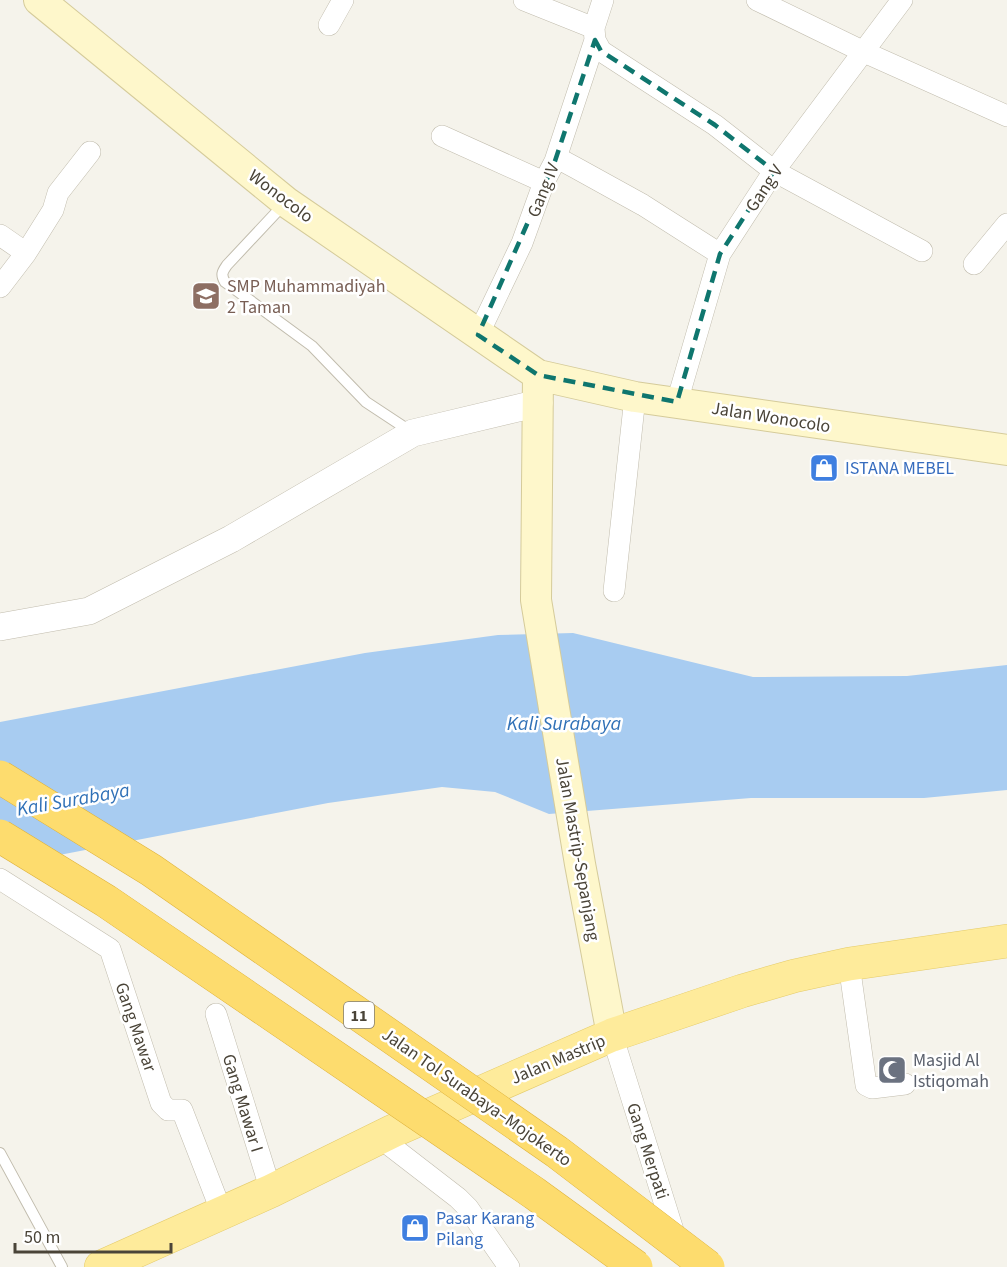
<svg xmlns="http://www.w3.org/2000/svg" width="1007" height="1267" viewBox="0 0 1007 1267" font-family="'Source Sans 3',sans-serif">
<rect width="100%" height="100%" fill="#f5f3eb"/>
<path fill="#a8ccf1" d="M 573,633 L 753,677 L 907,676 L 1007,665 L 1007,790 L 924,798 L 751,798 L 549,814 L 495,792 L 442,787 L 328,803 L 49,857 L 0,853 L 0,722 L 365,653 L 498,635 Z"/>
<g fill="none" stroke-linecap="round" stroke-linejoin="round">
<g stroke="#c1bcad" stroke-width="12">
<path id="service" d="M 286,202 L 227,265 C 223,271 220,274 225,282 L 312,346 L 366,402 L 413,433
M 0,1153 L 62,1267"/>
</g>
<g stroke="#c1bcad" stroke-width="22">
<path id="minor" d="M 524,0 L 594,28 L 595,40 L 601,51 L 715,125 L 774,171 L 922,251
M 757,0 L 864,52 L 1007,116
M 329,25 L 343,0
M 594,28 L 603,0
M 442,136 L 544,182
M 555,161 L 563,161 L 576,168 L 643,205 L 720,254
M 0,235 L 26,253
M 974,264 L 1007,224
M 0,287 L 26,253 L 53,210 L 58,193 L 90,152
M 478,335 L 522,243 L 544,182 L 555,161 L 595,40
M 677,402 L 720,254 L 774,171 L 902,0
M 614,591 L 635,397
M 0,879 L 110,949 L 161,1103 L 168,1110 L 182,1110 L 222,1213
M 849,964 L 866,1085 L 872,1088 L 905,1084
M 216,1014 L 271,1191
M 612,1035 L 677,1243
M 379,1137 L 458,1198 L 468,1208 L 509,1267"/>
</g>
<g stroke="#c1bcad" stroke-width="28">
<path id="tertiary" d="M 0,627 L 89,611 L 231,539 L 413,433 L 539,403"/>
</g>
<g stroke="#d5cb9a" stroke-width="32">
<path id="secondary" d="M 39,0 L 286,202 L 538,375 L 635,397 L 1007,450
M 538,375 L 536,600 L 580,864 L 612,1035"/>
</g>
<g stroke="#e4cb6a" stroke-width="34">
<path id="primary" d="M 101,1267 L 271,1191 L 393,1131 L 612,1035 L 742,991 L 794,976 L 849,964 L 1007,941"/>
</g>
<use href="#service" stroke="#fff" stroke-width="10"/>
<use href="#minor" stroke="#fff" stroke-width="21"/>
<use href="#tertiary" stroke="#fff" stroke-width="27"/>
<use href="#secondary" stroke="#fef7cb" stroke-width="30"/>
<use href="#primary" stroke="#feeb9b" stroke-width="33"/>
<g stroke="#deb23c" stroke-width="34" stroke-linecap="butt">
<path id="motorway-bridge" d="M 0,777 L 151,870 L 557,1152 L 708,1267
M 0,836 L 106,901 L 534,1193 L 636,1267"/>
</g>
<use href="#motorway-bridge" stroke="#fddc6e" stroke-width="33"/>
</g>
<path fill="none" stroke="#0f766e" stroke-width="4.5" stroke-dasharray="12 8" stroke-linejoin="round" d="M 595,40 L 601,51 L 715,125 L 774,171 L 720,254 L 677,402 L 538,375 L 478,335 L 555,161 Z"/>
<defs>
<g id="school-square" transform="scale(1.5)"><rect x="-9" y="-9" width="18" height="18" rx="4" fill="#8d6e63" stroke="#fff"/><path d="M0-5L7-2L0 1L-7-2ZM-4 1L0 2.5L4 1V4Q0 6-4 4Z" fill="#fff"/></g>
<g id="shop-square" transform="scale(1.5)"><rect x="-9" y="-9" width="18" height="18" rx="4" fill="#3f7fe0" stroke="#fff"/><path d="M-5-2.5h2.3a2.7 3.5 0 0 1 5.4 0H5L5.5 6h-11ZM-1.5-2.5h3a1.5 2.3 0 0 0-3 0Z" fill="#fff"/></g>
<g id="mosque-square" transform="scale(1.5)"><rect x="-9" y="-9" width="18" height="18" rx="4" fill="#6b7280" stroke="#fff"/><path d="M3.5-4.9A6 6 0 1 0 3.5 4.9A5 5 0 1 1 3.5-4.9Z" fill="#fff"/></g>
</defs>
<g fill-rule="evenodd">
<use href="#school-square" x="206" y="296"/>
<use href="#shop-square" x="824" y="468"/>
<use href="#mosque-square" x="892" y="1070"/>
<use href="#shop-square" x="415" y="1228"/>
</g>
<g text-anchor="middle" stroke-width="5" stroke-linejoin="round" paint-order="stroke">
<rect fill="#fff" stroke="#807c74" stroke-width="1.5" x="344" y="1002" width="30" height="26" rx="4.5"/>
<g font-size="16" font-weight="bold" fill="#4a4438">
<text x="359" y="1021">11</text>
</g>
<g font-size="18" fill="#4a4438" stroke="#fff">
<text transform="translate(764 188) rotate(-56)" y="6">Gang V</text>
<text transform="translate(543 190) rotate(-68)" y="6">Gang IV</text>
<text transform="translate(281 196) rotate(37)" y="6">Wonocolo</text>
<text transform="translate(771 417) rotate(9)" y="6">Jalan Wonocolo</text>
<text transform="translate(578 849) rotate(80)" y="6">Jalan Mastrip-Sepanjang</text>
<text transform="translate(136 1027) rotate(71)" y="6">Gang Mawar</text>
<text transform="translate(558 1059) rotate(-23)" y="6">Jalan Mastrip</text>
<text transform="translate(477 1097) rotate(35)" y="6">Jalan Tol Surabaya–Mojokerto</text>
<text transform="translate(243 1103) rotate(73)" y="6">Gang Mawar I</text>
<text transform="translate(648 1151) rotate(72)" y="6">Gang Merpati</text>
</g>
<g font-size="18" fill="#785e54" stroke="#fff" text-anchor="start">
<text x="227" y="292">SMP Muhammadiyah<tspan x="227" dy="21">2 Taman</tspan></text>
</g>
<g font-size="18" fill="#366cbe" stroke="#fff" text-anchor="start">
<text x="845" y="474">ISTANA MEBEL</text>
<text x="436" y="1224">Pasar Karang<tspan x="436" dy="21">Pilang</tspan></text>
</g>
<g font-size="18" fill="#5b616d" stroke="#fff" text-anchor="start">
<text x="913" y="1066">Masjid Al<tspan x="913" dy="21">Istiqomah</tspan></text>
</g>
<g font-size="20" font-style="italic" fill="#3071b7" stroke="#fff">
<text x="564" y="730">Kali Surabaya</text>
<text transform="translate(73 799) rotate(-10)" y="7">Kali Surabaya</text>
</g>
</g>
<path d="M15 1243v9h156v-9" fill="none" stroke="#4a4438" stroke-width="3"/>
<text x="24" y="1243" font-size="18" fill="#4a4438" stroke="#ffffff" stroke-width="4.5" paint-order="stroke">50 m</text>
</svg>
